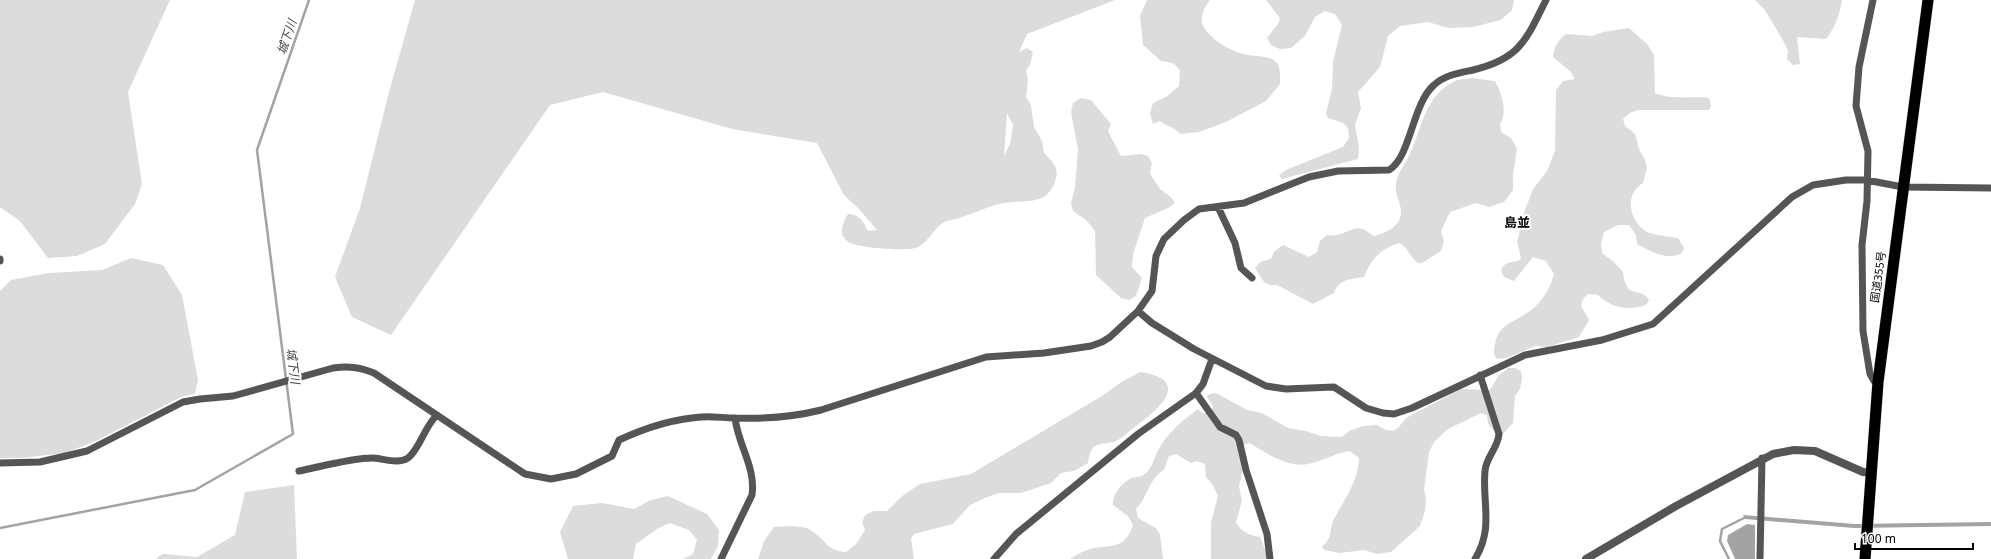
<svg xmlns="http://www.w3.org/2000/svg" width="1991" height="559" viewBox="0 0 1991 559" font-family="'Noto Sans','Noto Sans JP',sans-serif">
<rect width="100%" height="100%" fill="#fff"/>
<path fill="#dcdcdc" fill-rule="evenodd" d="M 0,0 L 170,0 L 128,92 L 142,184 L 135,204 L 105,244 L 77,256 L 48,258 L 20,221 L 0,207 Z
M 415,0 L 1115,0 L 1027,34 L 1019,52 L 1027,48 L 1033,52 L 1030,65 L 1026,70 L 1028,79 L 1026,97 L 1031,105 L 1034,127 L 1042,141 L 1044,153 C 1051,160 1059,167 1056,178 C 1048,209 1023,198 999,204 C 984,208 970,215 956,219 C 953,220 950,220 947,221 C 935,225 930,241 918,247 C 909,252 854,248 847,241 C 838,234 843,222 848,214 C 858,213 864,222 868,231 L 877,230 L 860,210 L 844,195 L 817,143 L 732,129 L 603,92 L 550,105 L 391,335 L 352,317 L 335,277 L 360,208 L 389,92 ZM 1007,113 L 1013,125 L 1010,144 L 1004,156 Z
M 1147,0 L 1210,0 C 1206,5 1203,10 1202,17 C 1199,35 1233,53 1248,55 C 1258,57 1270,55 1277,63 C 1281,68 1280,78 1280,84 L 1266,101 L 1226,122 L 1199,132 L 1180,134 C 1174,126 1167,127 1160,121 L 1153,124 L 1150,113 L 1153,103 L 1166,97 L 1179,86 L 1180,70 L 1173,63 L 1161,61 L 1143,45 L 1140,16 Z
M 1266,0 L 1514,0 L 1512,10 L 1501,20 L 1473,27 L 1448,28 L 1428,22 L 1400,26 L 1388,36 L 1380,67 L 1358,92 L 1361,108 L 1355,125 L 1359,148 L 1358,159 L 1282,179 L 1279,175 L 1286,170 L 1343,147 L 1349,138 L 1348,128 L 1343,123 L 1328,118 L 1326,113 L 1332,89 L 1333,62 L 1342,25 L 1335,14 L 1325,11 L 1315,17 L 1305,36 L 1291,48 L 1280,49 L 1271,45 L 1267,38 L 1278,24 L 1280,18 Z
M 1755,0 L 1841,0 L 1842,1 C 1839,15 1835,28 1826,39 L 1797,37 L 1800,64 L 1793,65 L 1787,59 L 1788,51 L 1785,44 L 1765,10 Z
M 1629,28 L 1647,44 L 1654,55 L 1655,93 C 1668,100 1694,96 1709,98 L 1711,106 L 1709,110 L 1638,110 L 1630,113 L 1623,119 L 1625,126 L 1635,134 L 1639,149 L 1645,160 L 1647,168 L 1643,183 C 1623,195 1630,222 1647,232 C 1653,235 1671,237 1678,238 L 1684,248 L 1681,254 C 1665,260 1652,252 1637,244 L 1636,235 L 1629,225 L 1618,225 L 1604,232 L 1601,244 L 1602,253 L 1614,262 L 1623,272 L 1624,280 L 1629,290 L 1643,294 L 1649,299 L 1647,304 C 1632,312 1610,308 1598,295 L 1588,294 L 1583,299 L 1581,306 L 1589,320 L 1579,337 L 1547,347 L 1535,346 L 1507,358 L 1497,359 L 1494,355 C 1495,323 1508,327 1531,310 C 1543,301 1550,288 1554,274 L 1546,261 L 1533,257 L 1514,281 L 1504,277 L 1501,270 C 1505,262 1510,262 1518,261 L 1521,258 L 1517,242 L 1524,213 L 1533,189 L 1547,171 L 1555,151 L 1556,90 L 1563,81 L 1575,79 L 1570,71 L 1553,57 C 1554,47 1558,40 1566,34 L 1592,36 L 1603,32 Z
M 1471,78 L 1495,81 C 1502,93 1508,113 1500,124 L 1501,132 L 1511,138 L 1517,149 L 1513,174 L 1513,190 L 1504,202 L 1489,207 L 1476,203 L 1450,212 L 1441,231 L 1444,241 L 1441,251 L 1422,263 L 1418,263 C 1410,257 1409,249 1400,243 C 1381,248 1371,259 1364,277 C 1352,279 1338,279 1334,293 L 1313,304 L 1277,285 L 1270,285 L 1264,282 L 1255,268 L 1260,262 L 1271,259 L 1274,252 L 1283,245 L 1309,257 L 1317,252 L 1320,241 L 1327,235 C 1343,238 1352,225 1363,229 C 1366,230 1370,234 1374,236 C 1385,233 1399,228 1401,214 C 1402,204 1394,194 1396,184 C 1397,173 1404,166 1409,156 C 1422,129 1424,97 1453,82 C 1458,79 1466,79 1471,78 Z
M 1081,98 L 1091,100 L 1111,124 L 1108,131 L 1121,156 L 1141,154 L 1148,156 L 1152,163 L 1150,174 L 1160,189 L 1171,197 L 1175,203 L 1168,208 L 1145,218 L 1133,254 L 1132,267 L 1142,278 L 1136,296 L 1129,300 L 1121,298 L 1096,275 L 1095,231 L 1086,220 L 1073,211 L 1071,203 L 1075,188 L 1078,149 L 1071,112 L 1073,103 Z
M 131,258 L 163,265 L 182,295 L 198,380 L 195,394 L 181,397 L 96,441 L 65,453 L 21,458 L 0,458 L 0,291 L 11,280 L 49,273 L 102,270 Z
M 1508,368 L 1515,368 L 1521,371 L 1522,379 L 1520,389 L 1515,396 L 1513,423 L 1503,434 C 1492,431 1487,427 1487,415 L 1481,413 L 1448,429 L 1434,442 L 1429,452 L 1424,490 L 1426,498 L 1425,511 L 1420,526 L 1391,552 L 1377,554 L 1364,550 L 1340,553 L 1324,550 L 1322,547 C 1334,536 1328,532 1334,519 C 1345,498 1358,482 1359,458 L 1350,451 C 1335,453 1323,461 1308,464 C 1289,468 1265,453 1250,443 L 1245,444 L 1243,448 L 1246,457 L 1239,486 L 1242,501 L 1236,522 C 1241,532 1249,535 1260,537 L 1269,559 L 1211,559 L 1211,522 L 1218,496 L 1213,485 L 1206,477 L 1205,464 L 1197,461 L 1191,463 L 1176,454 L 1169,456 L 1164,470 C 1149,478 1148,497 1136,509 L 1138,518 L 1156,528 L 1160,535 L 1163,559 L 1070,559 C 1075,556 1081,552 1087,550 C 1107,543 1124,553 1133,525 L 1128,516 L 1113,505 C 1112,495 1122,482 1132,478 C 1136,477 1142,477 1146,473 C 1153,467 1154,457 1159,449 C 1167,433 1184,419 1198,409 L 1202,413 C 1208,413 1212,413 1213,406 L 1207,397 L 1208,395 L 1214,393 L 1218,394 L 1247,410 L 1262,413 L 1288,428 L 1306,431 L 1321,436 L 1342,437 L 1349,431 L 1363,426 L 1377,425 L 1386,430 L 1393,431 L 1398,428 L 1406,418 L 1461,389 L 1490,390 L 1499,375 Z
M 1140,372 C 1193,380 1159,409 1136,426 C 1130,430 1123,438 1116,441 C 1110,444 1102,442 1095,446 C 1090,450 1089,456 1088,463 L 1074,471 L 1061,473 L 1051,483 L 1021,493 L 999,493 L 985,498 L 970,505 L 953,524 L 914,534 L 911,539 L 914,559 L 758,559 L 764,541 L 774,527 C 785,527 802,524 812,531 C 826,540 827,551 846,552 L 856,544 L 865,530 L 862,522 L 865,515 L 874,511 L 887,511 L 902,496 L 920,484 L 971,474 L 1105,394 L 1120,383 Z
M 294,485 L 297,559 L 155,559 L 163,554 L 197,557 L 235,535 L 245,492 Z
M 668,496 L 707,514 L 719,530 L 718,546 L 711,559 L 683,559 L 693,554 L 697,540 L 689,530 L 670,523 L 657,529 L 636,544 L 633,559 L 568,559 L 560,532 L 573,506 L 602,503 L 634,509 L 651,500 Z"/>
<path fill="#a3a3a3" d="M 1743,515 L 1855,524 L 1991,522 L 1991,526 L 1854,528 L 1745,519 Z
M 1747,524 L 1755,525 L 1755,559 L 1735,559 L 1727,541 L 1728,535 Z"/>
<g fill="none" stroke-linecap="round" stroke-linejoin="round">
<path stroke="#a3a3a3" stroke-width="2.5" d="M 0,528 L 195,490 L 293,434 L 257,150 L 309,0
M 1729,559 L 1720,541 L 1722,529 L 1746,517"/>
<g stroke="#dbdbdb" stroke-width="12">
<path id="trunk" d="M 1865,559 L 1878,382 L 1928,0"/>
</g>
<path stroke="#555" stroke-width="7" d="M 1873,0 L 1859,67 L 1856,106 L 1868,151 L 1867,201 L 1862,245 L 1863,331 L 1870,374 L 1874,381 L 1878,382
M 1218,207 L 1235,243 L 1241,268 L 1252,278
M 0,259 L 0,261
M 1138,311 L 1152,323 L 1194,349 L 1266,386 L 1286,389 L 1334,387 L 1366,408 L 1383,413 L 1394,414 L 1412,408 L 1525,355 L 1602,340 L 1653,324 L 1792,197 L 1813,185 L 1846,180 L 1866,180 L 1903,187 L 1991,188
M 1196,393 L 1220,427 L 1236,435 L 1239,440 L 1246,470 L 1267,534 L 1270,559
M 0,463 L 40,462 L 87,451 L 183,402 L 200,399 L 233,396 L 333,368 C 349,366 359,367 374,373 L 525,474 L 551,479 L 576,474 L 612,456 L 619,440 C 645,428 672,419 701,417 C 712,416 724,418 735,418 C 763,419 793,417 821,410 L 986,357 L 1044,353 L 1091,346 L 1102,342 L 1110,337 L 1138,311 L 1152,291 L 1156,256 L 1164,239 L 1184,220 L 1199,209 L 1244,203 L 1309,177 L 1338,171 L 1389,170 C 1411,157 1412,104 1434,85 C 1445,75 1459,73 1473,70 C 1520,59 1526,40 1546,0
M 299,471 C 319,467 352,458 372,458 C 382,458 398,465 408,458 C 420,449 424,427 437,415
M 721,559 L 752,495 C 756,467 738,445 735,418
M 994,559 L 1016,534 L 1138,434 L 1196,393 L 1203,384 L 1212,359
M 1475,559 C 1494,528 1482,503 1485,471 C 1486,457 1498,448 1499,434 L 1480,375
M 1760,559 L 1762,458"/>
<path stroke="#555" stroke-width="8" d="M 1586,559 L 1676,506 L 1773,454 L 1794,450 L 1815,451 L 1863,472 L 1872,473"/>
<use href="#trunk" stroke="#000" stroke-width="11"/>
</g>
<g text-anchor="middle" stroke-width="4" stroke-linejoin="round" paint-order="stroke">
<g font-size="11" fill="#000" stroke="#fff">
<text transform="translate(1878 277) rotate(-82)" y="4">国道355号</text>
</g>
<g font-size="12" font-style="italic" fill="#444" stroke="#fff">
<text transform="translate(287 37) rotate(-71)" y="4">城下川</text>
<text transform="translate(293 366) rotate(83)" y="4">城下川</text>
</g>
<g font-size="13" font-weight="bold" fill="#000" stroke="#fff">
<text x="1517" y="227">島並</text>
</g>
</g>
<path d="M1855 543v6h118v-6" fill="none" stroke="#000000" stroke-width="2"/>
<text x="1861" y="543" font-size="12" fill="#000000" stroke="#ffffff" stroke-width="3" paint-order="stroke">100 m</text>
</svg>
